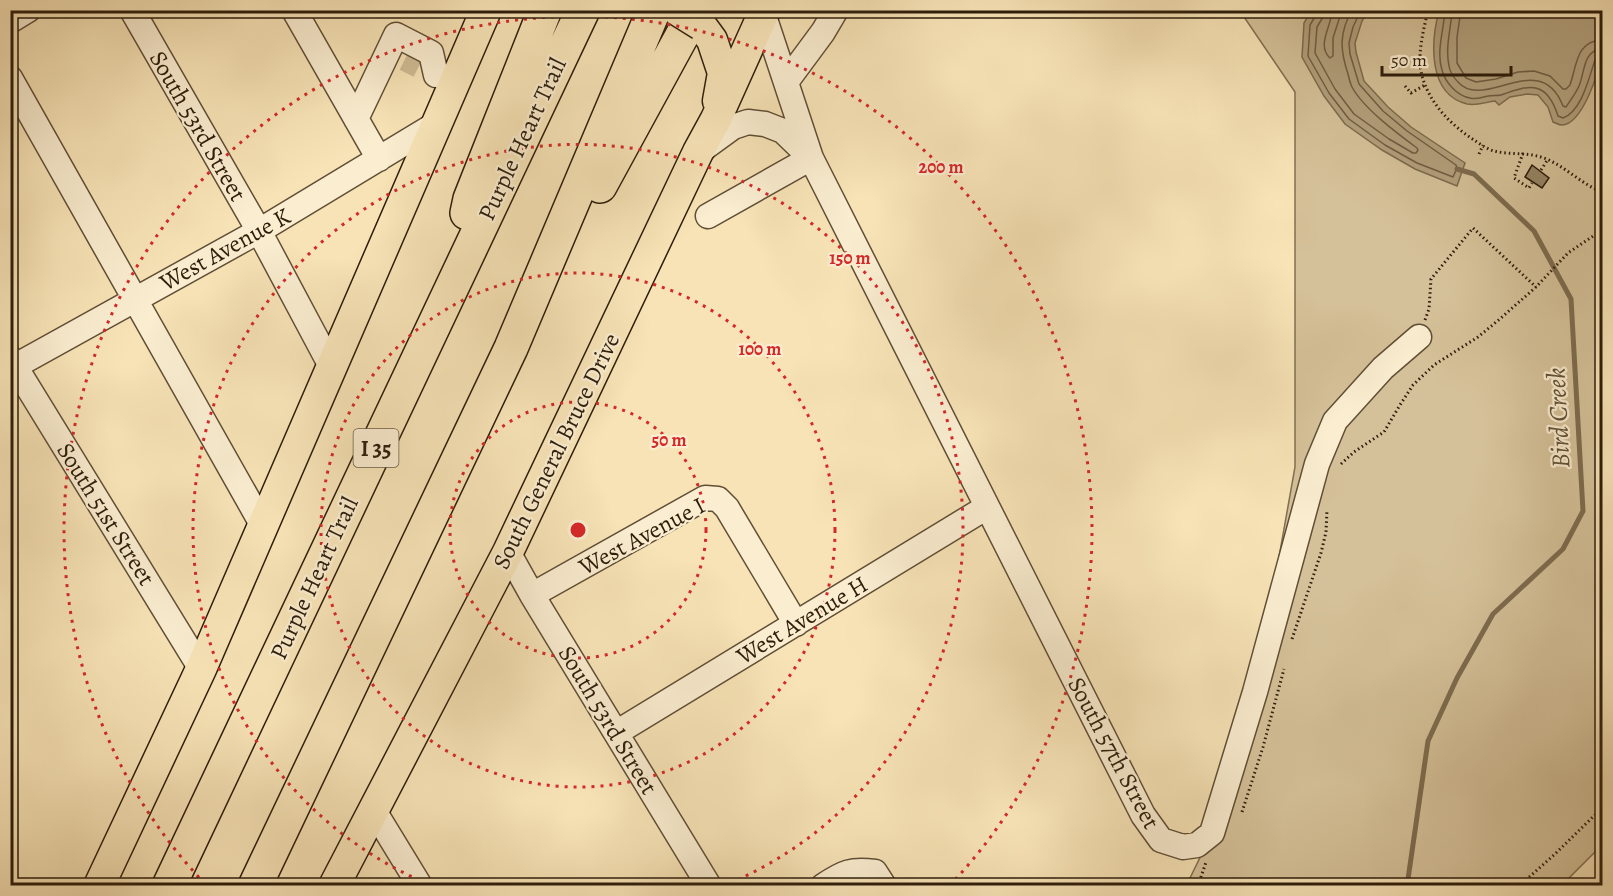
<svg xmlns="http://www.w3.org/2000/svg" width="1613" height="896" viewBox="0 0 1613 896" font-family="Alegreya,serif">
<rect width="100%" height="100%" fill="#f7e3b6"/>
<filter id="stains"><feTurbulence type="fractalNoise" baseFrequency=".00333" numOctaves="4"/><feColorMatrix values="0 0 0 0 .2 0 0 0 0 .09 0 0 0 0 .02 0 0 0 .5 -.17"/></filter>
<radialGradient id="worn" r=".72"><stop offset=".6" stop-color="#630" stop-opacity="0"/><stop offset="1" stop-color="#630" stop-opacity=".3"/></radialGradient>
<path fill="#d5c199" stroke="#816f52" stroke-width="1.5" d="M 1240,11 L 1602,11 L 1602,845 L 1562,885 L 1183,886 L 1188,882 L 1212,833 L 1255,692 L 1295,467 L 1295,92 Z"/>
<path fill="#b2a07c" stroke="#7d6c4f" stroke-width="1.5" d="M 1311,11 L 1368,11 L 1362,21 L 1355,43 L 1356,52 L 1364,81 L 1388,107 L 1411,127 L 1465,163 L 1457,186 L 1415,169 L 1382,150 L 1345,124 L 1324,96 L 1302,57 L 1304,23 Z
M 1439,11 L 1602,11 C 1603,24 1605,40 1602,54 C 1600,70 1582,125 1562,125 C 1559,125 1556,123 1553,122 L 1548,107 L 1538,95 L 1527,94 L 1510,97 L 1499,105 L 1495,101 C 1486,102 1477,106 1467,104 C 1427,94 1431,41 1439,11 Z"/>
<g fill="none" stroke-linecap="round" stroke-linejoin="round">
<path stroke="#705e44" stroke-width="1.5" d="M 1316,10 L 1316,15 L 1310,25 L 1308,56 L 1329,93 L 1349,119 L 1385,145 L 1417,163 L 1453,177 L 1457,168 L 1456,165 L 1407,131 L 1383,111 L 1359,84 L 1350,54 L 1349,43 L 1353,27 L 1361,10
M 1323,10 L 1323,17 L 1317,27 L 1315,53 L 1335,89 L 1354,114 L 1389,139 L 1413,153 L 1416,153 L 1418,150 L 1417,148 C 1398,134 1363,108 1352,87 C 1350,83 1349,78 1348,74 C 1340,50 1339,33 1352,10
M 1332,10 C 1332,26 1316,45 1330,58 L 1333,56 L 1333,38 L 1342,10
M 1445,10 C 1444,30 1436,51 1442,70 C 1445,82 1457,96 1470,98 C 1476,100 1482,97 1488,96 C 1492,95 1497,96 1501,95 C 1531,84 1547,81 1558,116 L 1563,118 C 1582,111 1589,77 1595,60 L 1598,57 L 1602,56
M 1452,10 C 1451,29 1445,47 1449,66 C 1450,72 1454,78 1458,82 C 1484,112 1540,47 1563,106 L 1566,107 C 1570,101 1576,93 1579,86 C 1585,72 1583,50 1602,49
M 1461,10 L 1457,37 L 1457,63 L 1466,78 L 1476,82 L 1496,79 L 1518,72 L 1534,71 L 1550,76 L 1563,89 L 1566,89 L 1570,85 C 1577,65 1576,41 1602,40"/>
<path stroke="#7d6c4f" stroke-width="5" d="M 1407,886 L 1428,741 L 1457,678 L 1493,614 L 1563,549 L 1583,511 L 1571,299 L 1534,231 L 1474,174 L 1457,169"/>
</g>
<path fill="#968464" stroke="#2d1d0b" stroke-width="1.5" d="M 1532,165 L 1549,178 L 1542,188 L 1525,177 Z"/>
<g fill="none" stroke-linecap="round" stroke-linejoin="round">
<path stroke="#cfbb94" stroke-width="24" stroke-dasharray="24 12" stroke-linecap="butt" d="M 405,59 L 419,66"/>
<g stroke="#604e36" stroke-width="27">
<path id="minor" d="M 132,10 L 259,231 L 332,368
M 294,10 L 379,159
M 762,10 L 811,158 L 1143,815 L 1161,840 L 1183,847 L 1197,845 L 1212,833 L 1255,692 L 1317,464 L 1335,421 L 1383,368 L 1419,337
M 10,21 L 28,10
M 10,78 L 263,526
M 786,82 L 823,32 L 836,10
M 356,119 L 396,35 L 431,53 L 436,75
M 700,151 L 733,127 L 748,122 L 765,124 L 783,131 L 811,158 L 708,216
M 10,358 L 201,669
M 10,369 L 259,231 L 436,124
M 508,552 L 532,595 L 709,886
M 532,595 L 705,498 L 718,499 L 727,508 L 796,624
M 616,733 L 987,507
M 373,809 L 420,886
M 823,886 C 844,872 851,869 875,872 L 884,886"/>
</g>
<g stroke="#2d1d0b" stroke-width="33">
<path id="major" d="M 701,25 L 712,40 L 723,73 L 718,101
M 99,886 L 201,669 L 486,10
M 334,886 L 508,552 L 698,152 L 716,119 L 765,10"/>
</g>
<g stroke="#2d1d0b" stroke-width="36">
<path id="highway" d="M 600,186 L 696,10
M 467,213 L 470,199 L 545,10
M 169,886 L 583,10
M 255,886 L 511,348 L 654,10"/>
</g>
<path stroke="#2d1d0b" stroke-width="3" stroke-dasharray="1.5 3" stroke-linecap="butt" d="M 1428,10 C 1424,28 1419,47 1420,65 C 1424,98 1448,123 1474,140 C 1480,144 1487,149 1494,151 C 1510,155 1528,152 1544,158 C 1565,166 1581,184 1602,192
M 1436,10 L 1438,11
M 1405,86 L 1411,93 L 1425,85
M 1523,153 L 1514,178 L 1529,188 L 1532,183
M 1479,154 L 1483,145
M 1541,170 L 1548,159
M 1425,320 L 1429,309 L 1431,279 L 1473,228 L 1536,287
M 1341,464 L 1354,452 L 1384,432 L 1400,405 L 1413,385 L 1434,365 L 1478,337 L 1501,318 L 1536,287 L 1568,253 L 1602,230
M 1292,639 L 1321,553 L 1326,532 L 1327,510
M 1242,812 L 1263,747 L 1284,669
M 1198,886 L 1206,862
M 1519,886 L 1555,854 L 1602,808"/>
<use href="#minor" stroke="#faedd0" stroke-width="24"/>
<use href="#major" stroke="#f7e3b6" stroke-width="30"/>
<use href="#highway" stroke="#f7e3b6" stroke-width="33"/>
<path stroke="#2d1d0b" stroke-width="4.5" stroke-dasharray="10 10" stroke-linecap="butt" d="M 1590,886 L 1602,873"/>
<g stroke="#2d1d0b" stroke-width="33" stroke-linecap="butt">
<path id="major-bridge" d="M 677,10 L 701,25"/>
</g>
<use href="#major-bridge" stroke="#f7e3b6" stroke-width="30"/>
</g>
<g fill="none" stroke="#d62828" stroke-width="3" stroke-dasharray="3 6">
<circle cx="578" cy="530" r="128"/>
<circle cx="578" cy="530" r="257"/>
<path d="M428 884A385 385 0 1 1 728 884"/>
<path d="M205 884A514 514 0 1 1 951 884"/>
</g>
<g text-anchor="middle" stroke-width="4.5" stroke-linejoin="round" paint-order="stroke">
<rect fill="#faedd0" stroke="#6a5b46" stroke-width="1.5" x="353.5" y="429" width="45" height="38" rx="4.5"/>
<g font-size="22" font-weight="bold" fill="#2d1d0b">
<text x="376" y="456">I 35</text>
</g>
<g font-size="24" fill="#2d1d0b" stroke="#faedd0">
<text transform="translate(198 126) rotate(60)" y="8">South 53rd Street</text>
<text transform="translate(522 139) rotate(-65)" y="8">Purple Heart Trail</text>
<text transform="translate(225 249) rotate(-29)" y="8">West Avenue K</text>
<text transform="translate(556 451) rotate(-64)" y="8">South General Bruce Drive</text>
<text transform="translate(106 514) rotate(58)" y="8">South 51st Street</text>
<text transform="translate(642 536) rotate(-28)" y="8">West Avenue I</text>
<text transform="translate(314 578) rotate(-65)" y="8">Purple Heart Trail</text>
<text transform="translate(802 620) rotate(-31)" y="8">West Avenue H</text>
<text transform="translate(608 720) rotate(59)" y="8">South 53rd Street</text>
<text transform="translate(1114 753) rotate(62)" y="8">South 57th Street</text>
</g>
<g font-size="26" font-style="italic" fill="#625138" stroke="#faedd0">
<text transform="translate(1558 418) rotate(-93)" y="9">Bird Creek</text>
</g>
</g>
<circle cx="578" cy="530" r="9" fill="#d62828" stroke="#faedd0" stroke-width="3"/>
<g font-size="18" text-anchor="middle" font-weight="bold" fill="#d62828" stroke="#faedd0" stroke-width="4.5" stroke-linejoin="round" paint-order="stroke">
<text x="941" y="173">200 m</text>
<text x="850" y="264">150 m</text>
<text x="760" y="355">100 m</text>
<text x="669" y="446">50 m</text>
</g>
<rect width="1613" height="896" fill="none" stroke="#f7e3b6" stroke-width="36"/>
<rect x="12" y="12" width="1589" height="872" fill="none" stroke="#2d1d0b" stroke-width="3"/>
<rect x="18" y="18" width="1577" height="860" fill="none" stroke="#2d1d0b" stroke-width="1.5"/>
<path d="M1382 66v9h129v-9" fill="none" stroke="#2d1d0b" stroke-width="3"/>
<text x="1391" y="66" font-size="18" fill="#2d1d0b" stroke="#faedd0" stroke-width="4.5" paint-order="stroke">50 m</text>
<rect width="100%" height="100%" filter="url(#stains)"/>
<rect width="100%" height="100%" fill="url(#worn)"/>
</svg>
